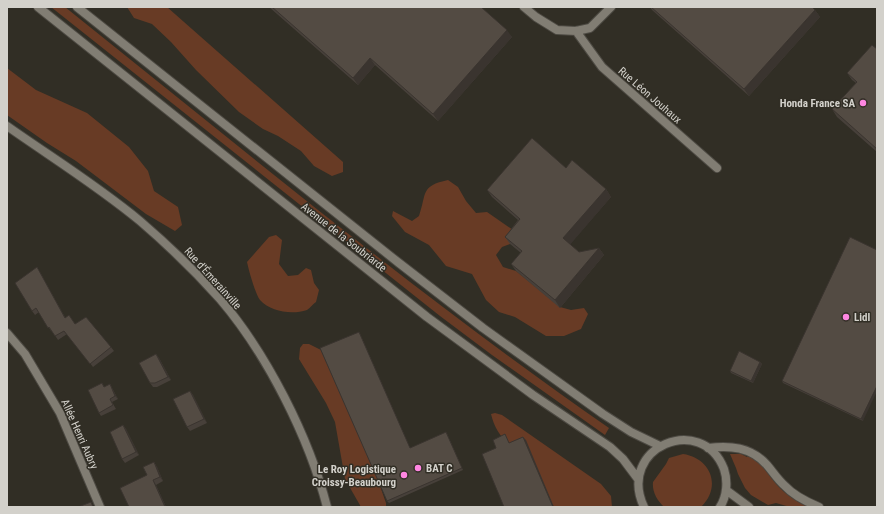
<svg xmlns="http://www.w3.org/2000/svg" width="884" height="514" viewBox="0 0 884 514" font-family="'Roboto Condensed',sans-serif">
<rect width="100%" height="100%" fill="#312e25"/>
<path fill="#683b25" d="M 51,7 L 65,7 C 244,150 420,297 609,428 L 605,435 L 492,355 L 440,316 Z
M 127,7 L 167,7 L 343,162 L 343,172 L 332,176 L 314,166 L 301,151 L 278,136 L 263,129 L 239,112 L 196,70 L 171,42 L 152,24 L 134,18 Z
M 7,68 L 36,90 L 87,113 L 129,147 L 148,171 L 154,191 L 178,207 L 182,225 L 175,231 L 146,214 L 76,161 L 47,143 L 7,115 Z
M 448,180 L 458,187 L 466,201 L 476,213 L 487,212 L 513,230 L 510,244 L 502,247 L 496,255 L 503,267 L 516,271 L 560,307 L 571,310 L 584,308 L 588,314 L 581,329 L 564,336 L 546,336 L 515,317 L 499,312 L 486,300 L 472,274 L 446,266 L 429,245 L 405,232 L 392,216 L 393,211 L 412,221 L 419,216 C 427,193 420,186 448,180 Z
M 276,235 L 282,240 L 279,264 L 288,276 L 298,275 L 306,268 L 311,270 L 314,283 L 319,290 L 316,302 C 313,304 310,308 307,310 C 292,315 271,312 260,300 C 255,293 249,271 247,262 L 269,237 Z
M 303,344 L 309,344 L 321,350 L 373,466 L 386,503 L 386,507 L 361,507 L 345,479 L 335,422 L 326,403 L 299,359 L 300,348 Z
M 495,413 L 502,415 L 601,484 L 611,496 L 612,507 L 554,507 L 512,446 C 501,439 494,427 491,414 Z
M 683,454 C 711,458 722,487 701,507 L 664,507 C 657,500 652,492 653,482 L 666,464 L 669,458 Z
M 730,454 L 741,454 L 747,457 L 749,455 C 761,461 768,475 777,485 C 786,495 796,501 808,507 L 790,507 L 776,503 L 768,505 L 751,495 L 745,488 L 738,474 L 736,468 Z"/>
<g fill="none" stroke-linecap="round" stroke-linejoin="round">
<g stroke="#4d4a43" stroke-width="10">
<path id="minor" d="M 524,7 L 536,17 L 557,30 L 576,31 L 590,28 L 611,7
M 576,31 L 602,67 L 717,168
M 7,126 C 51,157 98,186 140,221 C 168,245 195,271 220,299 C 267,354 309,437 327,507
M 7,333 L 25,354 L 60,413 L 100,507
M 708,448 C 730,445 751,447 767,465 C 773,472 778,480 785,486 C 794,496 807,502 819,507"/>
</g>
<g stroke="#4d4a43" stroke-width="10">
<path id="tertiary" d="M 38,7 L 427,317 L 533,395 L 610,447 L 623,459 L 638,479
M 77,7 L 399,263 L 483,328 L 603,414 L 631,432 L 660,446
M 726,490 L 749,507
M 644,507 C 616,447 702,412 724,469 C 728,481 727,496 720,507"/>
</g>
<use href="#minor" stroke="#817d73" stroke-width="8"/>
<use href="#tertiary" stroke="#817d73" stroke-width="8"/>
</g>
<path fill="#47403a" d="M 269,7 L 481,7 L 512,37 L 438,121 L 375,65 L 358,85 Z
M 650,7 L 812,7 L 815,10 L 820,17 L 749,96 L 652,10 Z
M 877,49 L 877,152 L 837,117 L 832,109 L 856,83 L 852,80 L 847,73 Z
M 566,168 L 606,189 L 611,197 L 570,244 L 579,252 L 599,248 L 604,255 L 560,308 L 516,271 L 511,264 L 521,253 L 510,244 L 505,237 L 518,220 L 492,197 L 487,190 Z
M 877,250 L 863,421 L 783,383 L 782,381 Z
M 37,267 L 65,318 L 111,347 L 114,351 L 93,367 L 67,334 L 58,340 L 52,331 L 51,331 L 39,312 L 35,315 L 32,311 Z
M 360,334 L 410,448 L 447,434 L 463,470 L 389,503 L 387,501 Z
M 156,354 L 159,358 L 171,380 L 157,387 L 153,387 L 150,383 Z
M 760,362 L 762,364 L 753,383 L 731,373 L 730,371 Z
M 110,384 L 112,388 L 118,399 L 112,402 L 116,409 L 101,416 L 99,413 L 104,387 Z
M 190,391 L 193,395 L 207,423 L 190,431 L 187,427 Z
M 123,425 L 126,429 L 139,455 L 125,463 L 122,459 Z
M 154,462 L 157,467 L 163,481 L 156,485 L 166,507 L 129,507 Z"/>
<path fill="#3a342f" d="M 815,10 L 820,17 L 749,96 L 744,89 Z
M 507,30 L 512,37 L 438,121 L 433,114 Z
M 370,58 L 375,65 L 358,85 L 353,78 Z
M 606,189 L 611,197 L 569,246 L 563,238 Z
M 599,248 L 604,255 L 560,308 L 555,300 Z
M 37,267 L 39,271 L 68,322 L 65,318 Z
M 359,332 L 360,334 L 411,450 L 410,448 Z
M 156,354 L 159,358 L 171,380 L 168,377 Z
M 760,362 L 762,364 L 753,383 L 751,381 Z
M 110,384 L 112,388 L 118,399 L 115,396 Z
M 877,386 L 877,391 L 863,421 L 861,419 Z
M 190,391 L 193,395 L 207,423 L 204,419 Z
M 123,425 L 126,429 L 139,455 L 136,452 Z
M 523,437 L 526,440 L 554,507 L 553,507 Z
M 154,462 L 157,467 L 163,481 L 160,477 Z
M 153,480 L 156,485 L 166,507 L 165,507 Z"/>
<path fill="#534b43" stroke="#3a342f" d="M 272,7 L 481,7 L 507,30 L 433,114 L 370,58 L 353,78 Z
M 651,7 L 812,7 L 815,10 L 744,89 Z
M 872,45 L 877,49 L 877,149 L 832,109 L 857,82 L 847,73 Z
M 532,138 L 566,168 L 572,160 L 606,189 L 563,238 L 579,252 L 599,248 L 555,300 L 511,264 L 522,251 L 505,237 L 520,219 L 487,190 Z
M 850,237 L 877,250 L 877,386 L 861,419 L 782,381 Z
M 37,267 L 65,318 L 69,315 L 75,324 L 86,317 L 111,347 L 90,364 L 64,331 L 55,336 L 49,327 L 48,328 L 36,308 L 32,311 L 15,283 Z
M 359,332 L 410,448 L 446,432 L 462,468 L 387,501 L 320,348 Z
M 739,351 L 760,362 L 751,381 L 730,371 Z
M 156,354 L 168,377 L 155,383 L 150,383 L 139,363 Z
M 102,383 L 104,387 L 110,384 L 115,396 L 110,399 L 113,405 L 99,413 L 88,390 Z
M 190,391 L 204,419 L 187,427 L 173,399 Z
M 123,425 L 136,452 L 122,459 L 110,432 Z
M 505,434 L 509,443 L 523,437 L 553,507 L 504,507 L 482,454 L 496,448 L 493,440 Z
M 154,462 L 160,477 L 153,480 L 165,507 L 129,507 L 120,488 L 147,475 L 143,467 Z
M 91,502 L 93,507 L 78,507 Z"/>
<g fill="#fe86e1" stroke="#312e25" stroke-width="1.5">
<circle cx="863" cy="103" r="4"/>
<circle cx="846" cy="317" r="4"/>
<circle cx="418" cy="468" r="4"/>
<circle cx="404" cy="475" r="4"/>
</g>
<g text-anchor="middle" stroke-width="3" stroke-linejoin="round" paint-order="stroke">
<g font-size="11" fill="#d3d1cb" stroke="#312e25">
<text transform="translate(650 95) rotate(41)" y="4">Rue Léon Jouhaux</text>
<text transform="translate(344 237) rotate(38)" y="4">Avenue de la Soubriarde</text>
<text transform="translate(213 278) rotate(48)" y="4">Rue d'Émerainville</text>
<text transform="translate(80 434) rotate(66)" y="4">Allée Henri Aubry</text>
</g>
<g font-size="11" font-weight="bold" fill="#d3d1cb" stroke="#312e25" text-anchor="end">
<text x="855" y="107">Honda France SA</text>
<text x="854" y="321" text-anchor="start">Lidl</text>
<text x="426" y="472" text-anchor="start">BAT C</text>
<text x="396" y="473">Le Roy Logistique<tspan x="396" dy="13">Croissy-Beaubourg</tspan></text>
</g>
</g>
<rect width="884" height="514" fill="none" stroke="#d3d1cb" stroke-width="16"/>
</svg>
